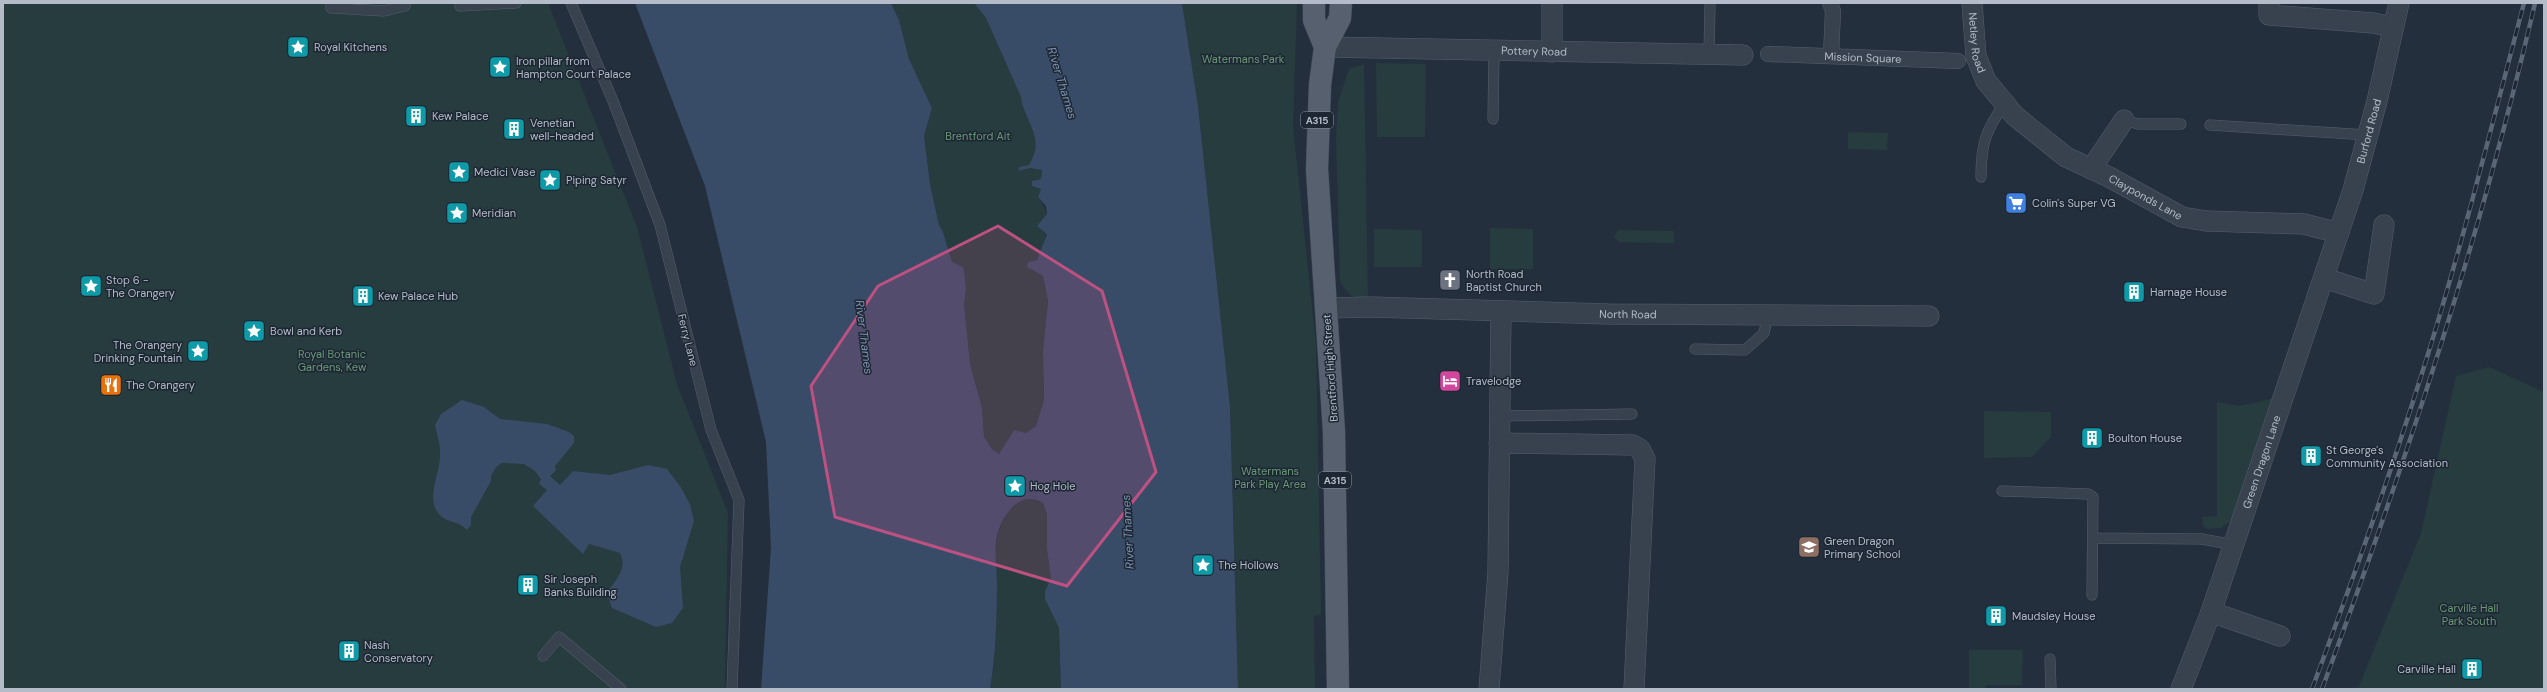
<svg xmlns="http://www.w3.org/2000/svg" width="2547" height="692" viewBox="0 0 2547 692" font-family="'DM Sans',sans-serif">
<rect width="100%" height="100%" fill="#242f3e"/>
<path fill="#263c3f" d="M 3,3 L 548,3 L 637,227 L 677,384 L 728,513 L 725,689 L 3,689 Z
M 891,3 L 974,3 L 986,18 L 1021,97 C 1022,115 1039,132 1035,151 C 1034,155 1031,161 1029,165 L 1019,167 L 1018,171 L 1030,168 L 1042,170 L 1041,179 L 1032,181 L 1032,186 L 1041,189 L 1038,197 C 1056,220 1044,248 1031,270 L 1043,276 L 1048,301 L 1043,351 L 1044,400 L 1036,426 L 1026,433 L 1014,430 L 999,454 L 992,449 L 984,437 L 982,408 L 970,364 L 964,304 L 966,289 L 962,267 L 952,262 L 943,232 L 939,225 L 930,184 L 924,136 L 932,108 L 909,59 L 899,20 Z
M 1182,3 L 1297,3 L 1293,126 L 1316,344 L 1321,615 L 1314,616 L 1315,689 L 1238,689 L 1230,406 L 1198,106 Z
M 1376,63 L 1426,64 L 1425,137 L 1377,137 Z
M 1364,64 L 1368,299 C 1352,299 1347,294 1340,281 L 1336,140 L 1338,102 L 1349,69 Z
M 1848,132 L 1888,133 L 1887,150 L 1848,149 Z
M 1490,228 L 1533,229 L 1533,269 L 1490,269 Z
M 1374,229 L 1422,230 L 1422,267 L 1374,267 Z
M 1618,230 L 1674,231 L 1674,243 L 1619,242 L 1614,237 Z
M 2489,367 L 2544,392 L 2544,689 L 2358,689 L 2421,533 L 2456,376 Z
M 2275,398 L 2232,520 L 2221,528 L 2207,529 L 2203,526 L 2202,517 L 2217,516 L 2217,402 L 2240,406 Z
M 1984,411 L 2051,412 L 2051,437 L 2032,457 L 1984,458 Z
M 1030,498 L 1043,503 L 1047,514 L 1047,549 L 1051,578 L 1045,591 L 1045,598 L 1059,628 L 1061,689 L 990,689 C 996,655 997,619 997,584 C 997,569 994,550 998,535 C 1002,518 1012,502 1030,498 Z
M 1969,650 L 2023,650 L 2022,685 L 1986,685 L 1985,689 L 1969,689 Z"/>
<path fill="#394c67" d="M 635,3 L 891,3 L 899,20 L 909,59 L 932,108 L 924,136 L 930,184 L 939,225 L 943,232 L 952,262 L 963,267 L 964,271 L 966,289 L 964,304 L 970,364 L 982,408 L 984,437 L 992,449 L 999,454 L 1014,430 L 1026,433 L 1036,426 L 1044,400 L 1043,351 L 1048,301 L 1043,276 L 1027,267 L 1028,262 L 1037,260 L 1047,234 L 1037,226 L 1047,214 L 1046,206 L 1038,197 L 1041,189 L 1032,186 L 1032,181 L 1041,179 L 1042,170 L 1030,168 L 1018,171 L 1019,167 L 1029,165 C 1031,161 1034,155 1035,151 C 1039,132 1022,114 1021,97 L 986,18 L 974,3 L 1182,3 L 1198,106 L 1230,406 L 1238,689 L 1061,689 L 1059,628 L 1045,599 L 1045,591 L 1051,578 L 1047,549 L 1047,514 L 1043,503 C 1020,489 1002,515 997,536 C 994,550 997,568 997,582 C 997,617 996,654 990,689 L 761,689 L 771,548 L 766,442 L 705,186 Z
M 462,400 L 484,407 L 500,419 L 547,424 L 569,432 L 574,436 L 574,443 L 555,466 L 556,470 L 550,476 L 560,485 L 573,471 L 610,475 L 648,465 L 667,469 L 680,486 L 690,504 L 694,521 L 680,567 L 683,608 L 672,623 L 656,627 L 612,608 L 607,593 C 615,580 628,570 620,553 L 589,544 L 583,554 L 533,506 L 547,490 L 539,484 L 541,479 L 535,471 L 524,464 L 502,463 L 496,467 L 491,476 L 491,481 L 471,517 L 471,525 L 467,530 C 457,520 448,523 441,516 C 424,501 440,474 440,456 C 441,446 437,435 435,425 L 441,414 Z"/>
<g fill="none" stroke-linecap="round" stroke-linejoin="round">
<g stroke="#565f6c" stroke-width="11">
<path id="service" d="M 331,3 L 331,8 L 384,11 L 405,6 L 406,3
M 460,3 L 460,6 L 516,3
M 571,3 L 613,101 L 660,225 L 711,430 L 739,500 L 732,689
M 1709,54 L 1710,3
M 1493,119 L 1494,50
M 2124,120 L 2138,124 L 2181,124
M 2210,125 L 2368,135
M 1981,177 C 1981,143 1986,130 2005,103
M 1695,349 L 1745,350 L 1764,333 L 1768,315
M 1500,416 L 1632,414
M 2002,491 L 2088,494 L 2093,497 L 2092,595
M 2094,538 L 2202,539 L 2234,545
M 543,656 L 559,637 L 621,689
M 2050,659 L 2051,689"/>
</g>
<g stroke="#565f6c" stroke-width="16">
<g id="pedestrian">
<path d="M 1830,3 L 1833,11 L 1831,56"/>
<path id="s1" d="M 1768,54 L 1958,61"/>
</g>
</g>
<g stroke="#565f6c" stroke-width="21">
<g id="minor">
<path id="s2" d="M 1972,3 L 1976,56 L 1986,81 L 2015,116 L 2066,157 L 2109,177 L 2182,217 L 2206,221 L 2304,224 L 2339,233"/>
<path d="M 2269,3 L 2269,15 L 2373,23 L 2393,27"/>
<path id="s3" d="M 1325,47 L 1743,55"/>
<path d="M 1552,52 L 1552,3"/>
<path d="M 2091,169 L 2124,120"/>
<path d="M 2324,278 L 2374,294 L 2384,225"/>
<path id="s4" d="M 1326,308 L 1371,307 L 1608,314 L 1929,316"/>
<path d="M 1499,443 L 1633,445 L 1640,449 L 1645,459 L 1634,689"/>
<path d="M 2211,612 L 2280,636"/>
<path d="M 1489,689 L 1498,572 L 1501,311"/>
<path id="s5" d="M 2181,689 L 2211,612 L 2353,190 L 2377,101 L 2399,3"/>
</g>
</g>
<g stroke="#414a57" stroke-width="23">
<path id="primary" d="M 1314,3 L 1314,20 L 1325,47
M 1338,689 L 1334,432 L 1317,169 L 1320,85 L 1325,47 L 1340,18 L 1341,3"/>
</g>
<use href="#service" stroke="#38414e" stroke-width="10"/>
<use href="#pedestrian" stroke="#38414e" stroke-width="15"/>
<use href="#minor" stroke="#38414e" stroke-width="20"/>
<use href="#primary" stroke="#56606e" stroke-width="22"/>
<g stroke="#5a6575" stroke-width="4.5">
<path id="rail" d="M 2312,689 C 2349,590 2385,490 2417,389 C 2458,262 2490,132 2524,3
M 2322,689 C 2405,465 2481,236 2535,3"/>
</g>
<use href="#rail" stroke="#1d2633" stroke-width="3" stroke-dasharray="9" stroke-linecap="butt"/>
</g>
<path fill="#bd5182" fill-opacity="0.2" stroke="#bd5182" stroke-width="3" stroke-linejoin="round" d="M 998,226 L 1102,291 L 1156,472 L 1067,586 L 835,517 L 811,386 L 878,286 Z"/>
<defs>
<g id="sight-square" transform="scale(1.15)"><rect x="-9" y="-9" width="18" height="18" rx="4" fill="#0f9aa8" stroke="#1d2633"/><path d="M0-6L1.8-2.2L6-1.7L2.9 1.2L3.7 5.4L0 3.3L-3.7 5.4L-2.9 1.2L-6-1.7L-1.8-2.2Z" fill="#fff"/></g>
<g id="building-square" transform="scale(1.15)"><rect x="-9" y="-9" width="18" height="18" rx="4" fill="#0f9aa8" stroke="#1d2633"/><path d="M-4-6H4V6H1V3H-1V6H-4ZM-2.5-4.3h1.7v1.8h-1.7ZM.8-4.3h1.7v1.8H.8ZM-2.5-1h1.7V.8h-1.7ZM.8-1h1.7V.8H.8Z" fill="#fff"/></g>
<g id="supermarket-square" transform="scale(1.15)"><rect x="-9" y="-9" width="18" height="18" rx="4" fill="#3f7fe0" stroke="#1d2633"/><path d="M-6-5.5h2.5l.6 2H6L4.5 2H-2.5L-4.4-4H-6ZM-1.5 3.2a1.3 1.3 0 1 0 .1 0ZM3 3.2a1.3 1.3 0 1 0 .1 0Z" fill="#fff"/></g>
<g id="church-square" transform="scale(1.15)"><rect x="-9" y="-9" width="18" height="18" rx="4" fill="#6b7280" stroke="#1d2633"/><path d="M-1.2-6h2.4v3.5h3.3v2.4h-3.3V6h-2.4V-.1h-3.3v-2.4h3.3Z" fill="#fff"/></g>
<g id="hotel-square" transform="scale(1.15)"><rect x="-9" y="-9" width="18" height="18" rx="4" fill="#d1479c" stroke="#1d2633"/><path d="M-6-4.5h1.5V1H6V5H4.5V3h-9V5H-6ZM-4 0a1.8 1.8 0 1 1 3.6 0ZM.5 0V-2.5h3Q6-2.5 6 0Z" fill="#fff"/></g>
<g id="restaurant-square" transform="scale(1.15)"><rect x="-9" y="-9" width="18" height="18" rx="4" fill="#e8710a" stroke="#1d2633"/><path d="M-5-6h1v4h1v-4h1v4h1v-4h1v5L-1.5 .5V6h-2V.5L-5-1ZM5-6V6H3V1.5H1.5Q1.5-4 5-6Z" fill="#fff"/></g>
<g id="school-square" transform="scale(1.15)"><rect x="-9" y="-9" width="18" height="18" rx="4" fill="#8d6e63" stroke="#1d2633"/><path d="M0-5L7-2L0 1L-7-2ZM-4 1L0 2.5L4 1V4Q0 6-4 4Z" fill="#fff"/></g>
</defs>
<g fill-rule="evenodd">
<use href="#sight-square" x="298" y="47"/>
<use href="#sight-square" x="500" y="67"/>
<use href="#building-square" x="416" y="116"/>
<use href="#building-square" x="514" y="129"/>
<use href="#sight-square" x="459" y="172"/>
<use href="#sight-square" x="550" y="180"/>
<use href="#supermarket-square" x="2016" y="203"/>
<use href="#sight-square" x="457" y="213"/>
<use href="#church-square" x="1450" y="280"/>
<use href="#sight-square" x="91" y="286"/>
<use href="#building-square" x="2134" y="292"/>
<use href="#building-square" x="363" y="296"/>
<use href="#sight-square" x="254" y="331"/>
<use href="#sight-square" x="198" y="351"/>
<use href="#hotel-square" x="1450" y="381"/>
<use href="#restaurant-square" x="111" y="385"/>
<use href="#building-square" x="2092" y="438"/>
<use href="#building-square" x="2311" y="456"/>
<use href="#sight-square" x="1015" y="486"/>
<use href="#school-square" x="1809" y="547"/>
<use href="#sight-square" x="1203" y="565"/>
<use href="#building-square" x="528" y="585"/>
<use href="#building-square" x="1996" y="616"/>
<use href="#building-square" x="349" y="651"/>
<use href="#building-square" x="2472" y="669"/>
</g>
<g text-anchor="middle" stroke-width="3" stroke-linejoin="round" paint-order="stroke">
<g fill="#1d2633" stroke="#878f9c" stroke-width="1">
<rect x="1301" y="112" width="32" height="16" rx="3"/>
<rect x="1319" y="472" width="32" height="16" rx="3"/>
</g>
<g font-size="10" font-weight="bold" fill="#b4bcc9">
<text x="1317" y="124">A315</text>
<text x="1335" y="484">A315</text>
</g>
<g font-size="11" fill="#b4bcc9" stroke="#1d2633">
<text dy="4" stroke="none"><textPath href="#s2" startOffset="40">Netley Road</textPath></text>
<text dy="4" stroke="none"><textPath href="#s3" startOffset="209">Pottery Road</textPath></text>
<text dy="4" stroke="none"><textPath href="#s1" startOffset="95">Mission Square</textPath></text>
<text dy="4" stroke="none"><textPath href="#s5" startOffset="589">Burford Road</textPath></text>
<text dy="4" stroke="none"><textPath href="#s2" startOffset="280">Clayponds Lane</textPath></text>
<text dy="4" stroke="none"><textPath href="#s4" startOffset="302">North Road</textPath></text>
<text transform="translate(688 340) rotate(76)" y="4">Ferry Lane</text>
<text transform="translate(1330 368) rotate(-94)" y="4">Brentford High Street</text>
<text dy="4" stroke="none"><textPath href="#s5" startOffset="241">Green Dragon Lane</textPath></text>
</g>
<g font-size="11" fill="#b4bcc9" stroke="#1d2633" text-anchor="start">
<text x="314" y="51">Royal Kitchens</text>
<text x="516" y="65">Iron pillar from<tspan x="516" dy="13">Hampton Court Palace</tspan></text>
<text x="432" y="120">Kew Palace</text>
<text x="530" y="127">Venetian<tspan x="530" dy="13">well-headed</tspan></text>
<text x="474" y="176">Medici Vase</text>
<text x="566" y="184">Piping Satyr</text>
<text x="2032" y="207">Colin's Super VG</text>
<text x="472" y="217">Meridian</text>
<text x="1466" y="278">North Road<tspan x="1466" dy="13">Baptist Church</tspan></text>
<text x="106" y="284">Stop 6 -<tspan x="106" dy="13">The Orangery</tspan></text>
<text x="2150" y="296">Harnage House</text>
<text x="378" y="300">Kew Palace Hub</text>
<text x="270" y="335">Bowl and Kerb</text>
<text x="182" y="349" text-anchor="end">The Orangery<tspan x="182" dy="13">Drinking Fountain</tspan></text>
<text x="1466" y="385">Travelodge</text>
<text x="126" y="389">The Orangery</text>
<text x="2108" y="442">Boulton House</text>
<text x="2326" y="454">St George's<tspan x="2326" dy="13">Community Association</tspan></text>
<text x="1030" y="490">Hog Hole</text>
<text x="1824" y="545">Green Dragon<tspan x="1824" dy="13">Primary School</tspan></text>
<text x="1218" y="569">The Hollows</text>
<text x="544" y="583">Sir Joseph<tspan x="544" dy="13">Banks Building</tspan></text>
<text x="2012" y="620">Maudsley House</text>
<text x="364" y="649">Nash<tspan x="364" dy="13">Conservatory</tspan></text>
<text x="2456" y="673" text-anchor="end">Carville Hall</text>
</g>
<g font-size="11" fill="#6b9a76" stroke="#1d2633">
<text x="1243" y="63">Watermans Park</text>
<text x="978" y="140">Brentford Ait</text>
<text x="332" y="358">Royal Botanic<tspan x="332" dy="13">Gardens, Kew</tspan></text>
<text x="1270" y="475">Watermans<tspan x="1270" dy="13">Park Play Area</tspan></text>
<text x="2469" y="612">Carville Hall<tspan x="2469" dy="13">Park South</tspan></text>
</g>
<g font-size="12" font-style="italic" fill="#7c92b1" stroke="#1d2633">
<text transform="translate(1062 83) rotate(73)" y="4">River Thames</text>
<text transform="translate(864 337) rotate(83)" y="4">River Thames</text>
<text transform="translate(1128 532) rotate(-93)" y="4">River Thames</text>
</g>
</g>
<rect width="2547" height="692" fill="none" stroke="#b4bcc9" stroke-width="8"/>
</svg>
